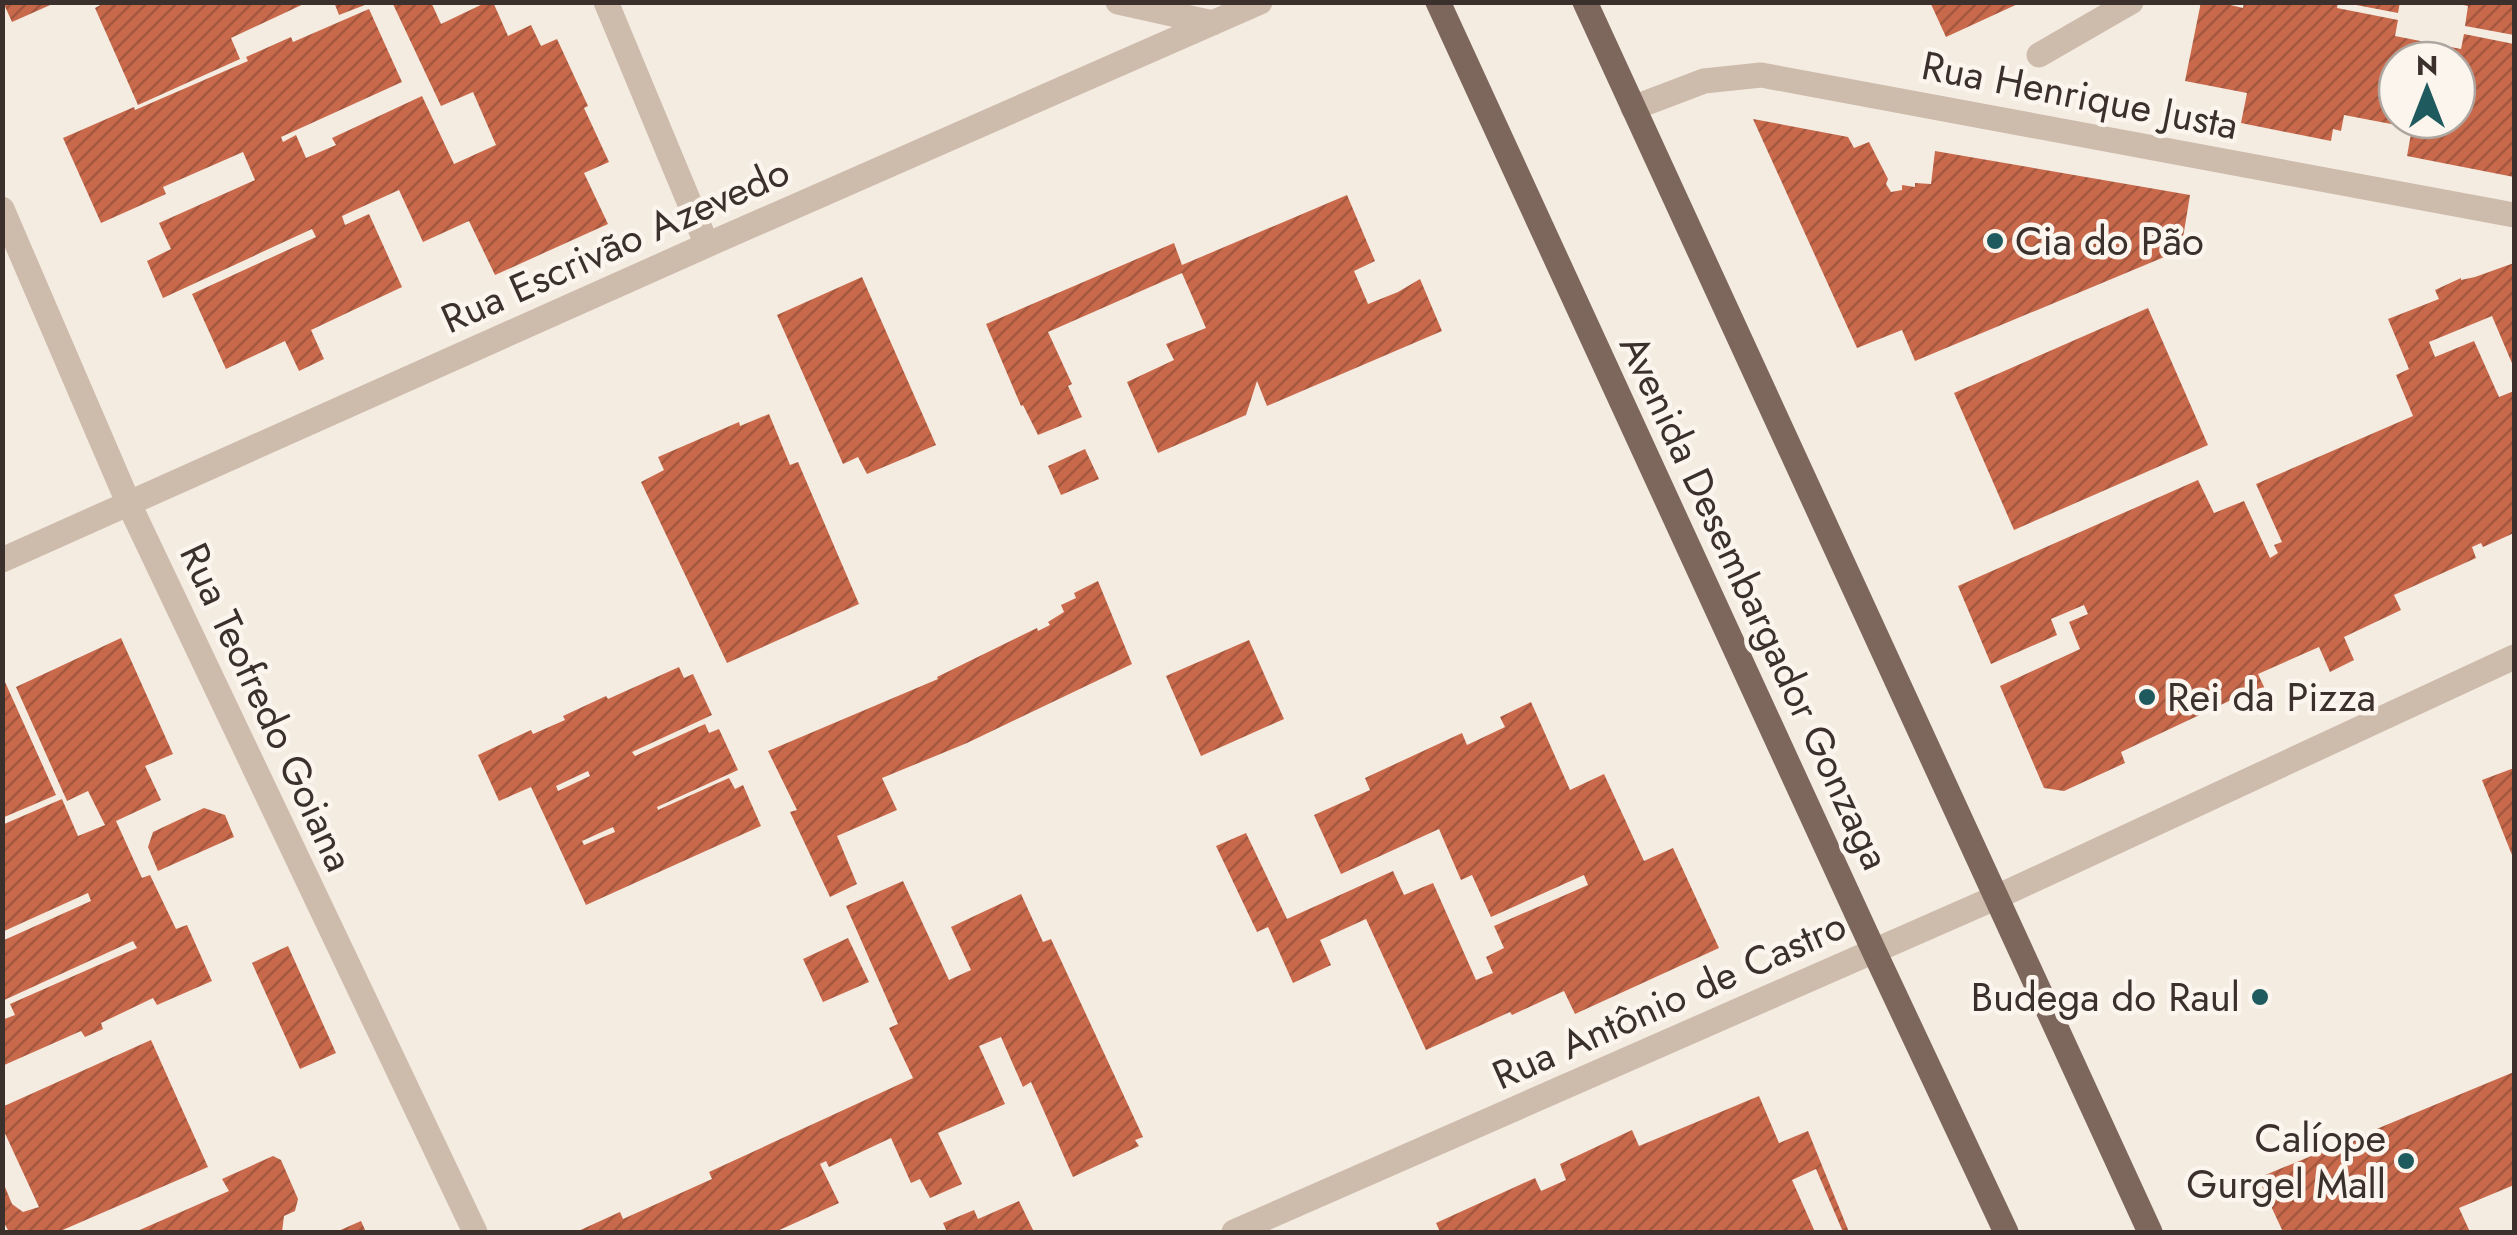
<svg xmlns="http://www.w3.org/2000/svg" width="2517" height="1235" viewBox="0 0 2517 1235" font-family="Jost,sans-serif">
<defs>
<pattern id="building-hatch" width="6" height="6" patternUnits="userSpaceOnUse" patternTransform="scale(2.5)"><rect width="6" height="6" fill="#c8694b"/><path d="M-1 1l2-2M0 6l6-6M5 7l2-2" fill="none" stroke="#a4573f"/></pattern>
</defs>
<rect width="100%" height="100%" fill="#f4ebe1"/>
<path fill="url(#building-hatch)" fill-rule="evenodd" d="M 3,2 L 57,2 L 12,22 Z
M 106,2 L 308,2 L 231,38 L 240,59 L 138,105 L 95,8 Z
M 334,2 L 370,2 L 370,3 L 339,15 Z
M 392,2 L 431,2 L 441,24 L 487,2 L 493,2 L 508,36 L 531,25 L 541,46 L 557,39 L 588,106 L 584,108 L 609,162 L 584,173 L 608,224 L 495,275 L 469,221 L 423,242 L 399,190 L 342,216 L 345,225 L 369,214 L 402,287 L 311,330 L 324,359 L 299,371 L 285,341 L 226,369 L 192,294 L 316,237 L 312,229 L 163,298 L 147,261 L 171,249 L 159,223 L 255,180 L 243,152 L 163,187 L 166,194 L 101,223 L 63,138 L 134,107 L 135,110 L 248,61 L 246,57 L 291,37 L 293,42 L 369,9 L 402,82 L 281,137 L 283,142 L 296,135 L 306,158 L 336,145 L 332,138 L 422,96 L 454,164 L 496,145 L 473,92 L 441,106 Z
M 1930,2 L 2022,2 L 1946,37 Z
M 2201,2 L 2218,2 L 2243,8 L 2244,2 L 2338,2 L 2337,8 L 2398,20 L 2395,36 L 2461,49 L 2464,34 L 2514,44 L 2514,177 L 2407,156 L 2412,128 L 2344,115 L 2341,131 L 2333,129 L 2331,141 L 2241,123 L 2247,93 L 2185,81 ZM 2397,60 L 2457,60 L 2457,120 L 2397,120 Z
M 2351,2 L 2400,2 L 2398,13 L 2351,4 Z
M 2459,2 L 2514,2 L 2514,35 L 2465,26 L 2468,6 L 2459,4 Z
M 1753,119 L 1848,137 L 1854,148 L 1869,142 L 1888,179 L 1886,184 L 1891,192 L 1902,190 L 1902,185 L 1915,187 L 1915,183 L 1931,184 L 1935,151 L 2190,195 L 2181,250 L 1915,361 L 1902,330 L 1857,348 Z
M 1347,195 L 1375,261 L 1354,271 L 1368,304 L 1398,292 L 1420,279 L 1442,331 L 1267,406 L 1257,381 L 1246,415 L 1158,453 L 1127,382 L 1174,360 L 1166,344 L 1206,328 L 1182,273 L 1048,332 L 1072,384 L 1068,386 L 1082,417 L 1038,435 L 1023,405 L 1021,406 L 986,324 L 1174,243 L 1182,265 Z
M 2514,263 L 2514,368 L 2492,316 L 2429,342 L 2435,357 L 2474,341 L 2499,397 L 2514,391 L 2514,533 L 2483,547 L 2481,543 L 2472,547 L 2476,558 L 2394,595 L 2401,610 L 2344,637 L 2354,660 L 2330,672 L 2319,647 L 2258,674 L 2265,689 L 2246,697 L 2244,694 L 2121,752 L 2125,763 L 2064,791 L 2044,788 L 2000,686 L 2080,649 L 2069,622 L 2088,614 L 2084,605 L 2051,619 L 2057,635 L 1991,664 L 1958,586 L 2198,480 L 2214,513 L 2244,501 L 2270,558 L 2278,553 L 2274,545 L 2282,542 L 2256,484 L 2413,416 L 2396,375 L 2409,369 L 2388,319 L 2439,299 L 2435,290 L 2461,278 L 2461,280 L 2475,277 Z
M 862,277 L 936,445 L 867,474 L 858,457 L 843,464 L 777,315 Z
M 2148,308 L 2208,445 L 2014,530 L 1954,393 Z
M 769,414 L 790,465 L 798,462 L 859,604 L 727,663 L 641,482 L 664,470 L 658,457 L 739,422 L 740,426 Z
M 1085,449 L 1099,479 L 1061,495 L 1048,466 Z
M 1098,581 L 1132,664 L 967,743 L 882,778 L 897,810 L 837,836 L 857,884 L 830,897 L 790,812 L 797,810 L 768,751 L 938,679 L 937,677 L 1037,628 L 1038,631 L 1050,625 L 1048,622 L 1064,612 L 1061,605 L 1076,598 L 1074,593 Z
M 121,638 L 173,754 L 145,766 L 161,800 L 116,821 L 142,878 L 150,875 L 176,929 L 187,925 L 212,981 L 157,1005 L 153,998 L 101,1023 L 103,1029 L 85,1037 L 81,1031 L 2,1066 L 2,1020 L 15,1015 L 10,1004 L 137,948 L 133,941 L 2,1001 L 2,941 L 91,901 L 88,893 L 2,932 L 2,825 L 62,799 L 78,836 L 105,825 L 88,791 L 67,801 L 16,687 Z
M 1249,640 L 1284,719 L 1201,756 L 1166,676 Z
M 679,667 L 684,678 L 693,674 L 712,715 L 632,752 L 635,756 L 705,724 L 709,733 L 719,729 L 738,770 L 657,807 L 658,810 L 729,778 L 735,789 L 743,785 L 761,826 L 586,905 L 531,787 L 499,801 L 478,755 L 531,730 L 533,734 L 565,720 L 563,716 L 606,696 L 608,699 ZM 588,771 L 590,776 L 558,791 L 556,786 ZM 613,827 L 615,832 L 584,845 L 582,841 Z
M 5,682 L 56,795 L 2,818 L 2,683 Z
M 1531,702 L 1570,790 L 1604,774 L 1644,861 L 1673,848 L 1719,948 L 1575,1014 L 1564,991 L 1512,1015 L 1510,1012 L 1426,1050 L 1366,919 L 1320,940 L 1331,965 L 1293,983 L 1268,927 L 1257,932 L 1216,846 L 1246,833 L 1287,919 L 1393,871 L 1404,895 L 1433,883 L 1476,980 L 1493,973 L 1486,957 L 1504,948 L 1494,926 L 1588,885 L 1584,875 L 1491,917 L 1472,875 L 1461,880 L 1439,829 L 1341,874 L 1314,815 L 1370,790 L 1365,778 L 1462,733 L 1467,745 L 1505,727 L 1500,717 Z
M 2514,768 L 2514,860 L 2482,780 Z
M 204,808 L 225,815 L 234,837 L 158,871 L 148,847 L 153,832 Z
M 903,881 L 949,980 L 971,970 L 951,927 L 1021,894 L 1043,942 L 1051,939 L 1143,1137 L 1135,1140 L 1139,1146 L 1073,1177 L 1031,1082 L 1023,1087 L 1001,1037 L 979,1046 L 1005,1104 L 938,1133 L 962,1184 L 930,1198 L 920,1179 L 911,1183 L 891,1138 L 829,1167 L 826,1161 L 820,1164 L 839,1203 L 775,1232 L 576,1232 L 620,1212 L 623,1219 L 712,1179 L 709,1172 L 913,1078 L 889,1028 L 898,1024 L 846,906 Z
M 848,938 L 869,982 L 823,1002 L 803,959 Z
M 288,946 L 336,1053 L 300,1069 L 252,963 Z
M 151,1040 L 208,1167 L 58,1232 L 9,1232 L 2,1219 L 2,1188 L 5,1187 L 12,1204 L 23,1212 L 39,1207 L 2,1127 L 2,1107 Z
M 2514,1072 L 2514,1185 L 2459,1208 L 2470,1232 L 2283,1232 L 2258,1178 Z
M 1759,1096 L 1779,1143 L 1808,1131 L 1849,1232 L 1843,1232 L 1816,1169 L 1792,1180 L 1815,1232 L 1440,1232 L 1436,1223 L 1535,1178 L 1541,1191 L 1566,1180 L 1560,1164 L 1632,1130 L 1639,1146 Z
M 273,1156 L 281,1160 L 298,1199 L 295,1211 L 284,1216 L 282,1232 L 135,1232 L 229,1191 L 222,1179 Z
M 1019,1201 L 1034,1232 L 947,1232 L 943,1223 L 974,1210 L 978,1219 Z
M 361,1221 L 366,1232 L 336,1232 Z"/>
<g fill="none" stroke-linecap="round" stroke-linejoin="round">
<path stroke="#cdbbac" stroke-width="25" d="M 2039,55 L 2131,2"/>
<path stroke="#cdbbac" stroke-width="25" d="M 606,2 L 707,245
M 1118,2 L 1213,23
M 1633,108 L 1704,81 L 1761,75 L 2514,215
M 2,209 L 128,502 L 475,1232
M 2,560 L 707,245 L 1260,2
M 1234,1232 L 1997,897 L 2514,657"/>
<path stroke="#7d675c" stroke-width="25" d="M 1438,2 L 1874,951 L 2006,1232
M 1585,2 L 2150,1232"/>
</g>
<g fill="#1f5a5e" stroke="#fbf5ee" stroke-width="4">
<circle cx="1995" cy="241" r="10"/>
<circle cx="2147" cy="697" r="10"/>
<circle cx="2260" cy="997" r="10"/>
<circle cx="2406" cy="1161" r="10"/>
</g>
<g text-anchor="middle" stroke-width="9" stroke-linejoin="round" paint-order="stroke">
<g font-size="40" fill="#3b302b" stroke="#fbf5ee">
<text transform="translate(2080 95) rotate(11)" y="14">Rua Henrique Justa</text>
<text transform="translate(615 245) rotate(-24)" y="14">Rua Escrivão Azevedo</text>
<text transform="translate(1755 602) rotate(65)" y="14">Avenida Desembargador Gonzaga</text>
<text transform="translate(267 707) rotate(65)" y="14">Rua Teofredo Goiana</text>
<text transform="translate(1669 1000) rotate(-24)" y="14">Rua Antônio de Castro</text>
</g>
<g font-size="40" fill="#3b302b" stroke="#fbf5ee" text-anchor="start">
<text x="2015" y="255">Cia do Pão</text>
<text x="2167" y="711">Rei da Pizza</text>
<text x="2240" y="1011" text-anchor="end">Budega do Raul</text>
<text x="2386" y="1152" text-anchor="end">Calíope<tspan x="2386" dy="46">Gurgel Mall</tspan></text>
</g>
</g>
<rect width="2517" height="1235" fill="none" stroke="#3b302b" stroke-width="10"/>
<g transform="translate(2427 90)"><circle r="48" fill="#fbf5ee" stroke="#aea6a0" stroke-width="2.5"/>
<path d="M0-8L18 38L0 25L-18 38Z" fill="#1f5a5e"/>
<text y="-15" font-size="28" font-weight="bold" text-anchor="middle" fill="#3b302b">N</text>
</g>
</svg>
